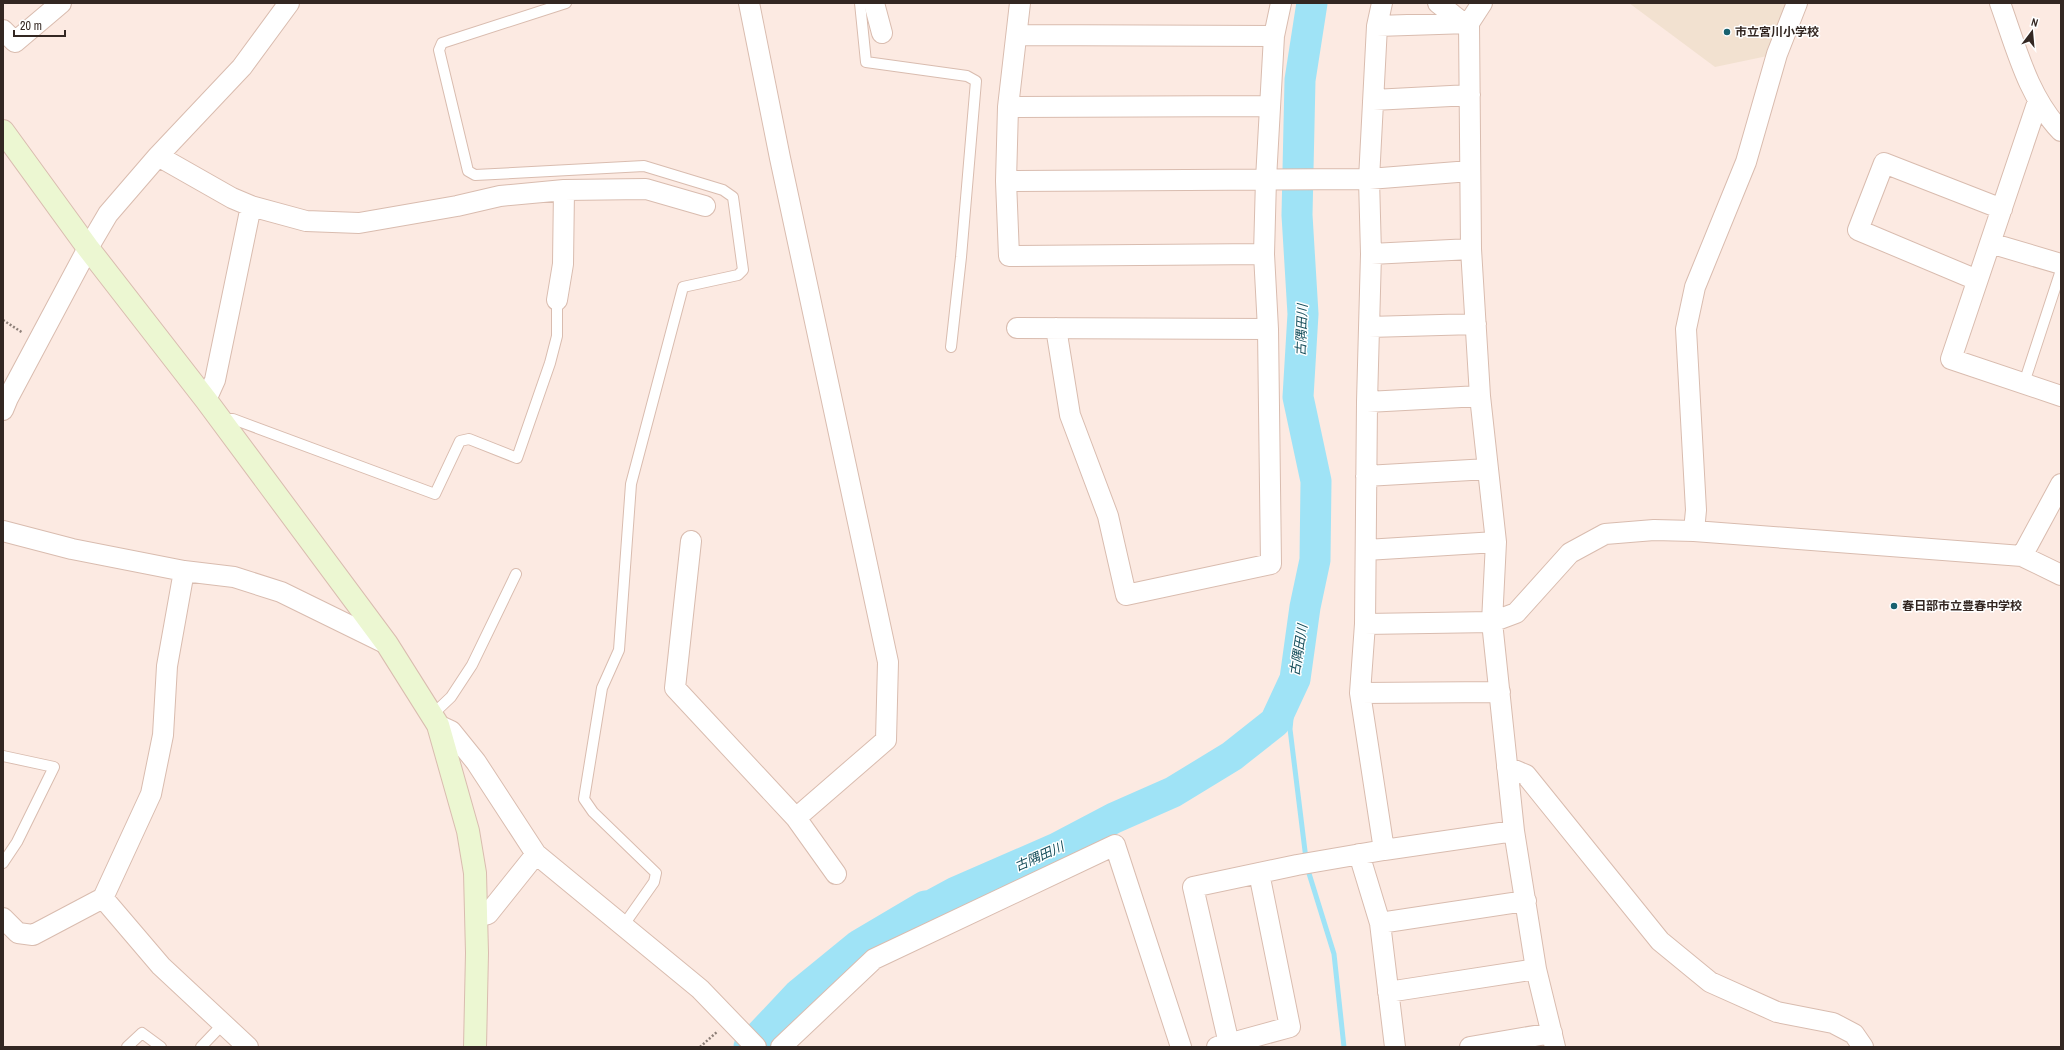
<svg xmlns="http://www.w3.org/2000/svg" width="2064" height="1050" viewBox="0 0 2064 1050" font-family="'Archivo Narrow','Noto Sans JP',sans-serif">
<rect width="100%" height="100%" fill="#fceae2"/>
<path fill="#f2e1d0" d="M 1629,3 L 1797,3 L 1777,54 L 1715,67 Z"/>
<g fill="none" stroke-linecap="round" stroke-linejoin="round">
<path stroke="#9fe3f6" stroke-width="5" d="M 1295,679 L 1290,729 L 1306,859
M 1307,867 L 1334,954 L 1344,1047"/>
<path stroke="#9fe3f6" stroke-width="31" d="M 749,1047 L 799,994 L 859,945 L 925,906 L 932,905 L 956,892 L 1057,848 L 1114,818 L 1173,792 L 1232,756 L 1275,722 L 1295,679 L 1305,607 L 1315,560 L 1316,481 L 1298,397 L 1303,314 L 1297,215 L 1300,80 L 1312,3"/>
<g stroke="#d9bcaf" stroke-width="12">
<path id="lane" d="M 566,3 L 442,43 L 439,50 L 468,171 L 475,175 L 644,166 L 723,190 L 733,197 L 743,270 L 738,275 L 683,287 L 631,484 L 619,650 L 602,688 L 584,799 L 593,812 L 656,873 L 654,882 L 623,926
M 860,3 L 866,62 L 967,76 L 976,81 L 961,257 L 951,347
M 2024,383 L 2061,270
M 222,419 L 233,419 L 435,494 L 460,441 L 469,439 L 517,458 L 550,363 L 557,336 L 557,300
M 432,715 L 451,697 L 472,665 L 516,574
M 3,756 L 54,767 L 17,842 L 3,863
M 127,1047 L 142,1033 L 161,1047
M 201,1047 L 223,1024"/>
</g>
<g stroke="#d9bcaf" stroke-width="22">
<path id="street" d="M 749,3 L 780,158 L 888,662 L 886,740 L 796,818
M 874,3 L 882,33
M 1020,3 L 1008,107 L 1006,181 L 1009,256 L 1264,254
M 1382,3 L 1377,26 L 1369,179 L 1371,254 L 1367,402 L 1365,624 L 1360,693 L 1384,850
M 1438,3 L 1463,23
M 1482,3 L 1469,23 L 1471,249 L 1480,396 L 1496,542 L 1492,622 L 1514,831 L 1536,969 L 1555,1047
M 2000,3 C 2016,47 2028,97 2061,131
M 1377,26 L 1469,23
M 3,30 L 15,42 L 61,3
M 1017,35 L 1274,36
M 1373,100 L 1470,95
M 2038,101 L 1951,359 L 2061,396
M 1008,107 L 1270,106
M 158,156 L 232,198 L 251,206 L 306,221 L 359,223 L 457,206 L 500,196 L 564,190 L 646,189 L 705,206
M 1006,181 L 1369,179 L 1470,171
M 1990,243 L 2061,264
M 1371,254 L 1471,249
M 1977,280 L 1858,230 L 1884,163 L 2002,209
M 557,300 L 563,264 L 564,190
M 1369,327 L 1476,324
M 1017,328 L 1268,329
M 1056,328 L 1070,415 L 1108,516 L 1126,595 L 1271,564 L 1268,329 L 1264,254 L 1266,179 L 1274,36 L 1281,3
M 206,400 L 215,380 L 251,206
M 1367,402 L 1480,396
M 3,410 L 8,398 L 88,248 L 108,214 L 158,156 L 242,67 L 289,3
M 1366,476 L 1488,469
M 3,531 L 72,549 L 184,571 L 234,577 L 281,592 L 387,644
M 1694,531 L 1696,510 L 1686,329 L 1695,287 L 1746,162 L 1777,54 L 1797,3
M 691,541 L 675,688 L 796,818 L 836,874
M 1366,550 L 1496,542
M 2022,556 L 2061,484
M 1365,624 L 1492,622 L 1516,613 L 1570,553 L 1605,534 L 1654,530 L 1694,531 L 2022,556 L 2061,575
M 1360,693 L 1500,692
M 438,725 L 451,731 L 476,762 L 536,854
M 1507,767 L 1526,775 L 1660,941 L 1710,982 L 1777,1012 L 1833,1023 L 1854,1034 L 1863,1047
M 1359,854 L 1380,923 L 1395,1047
M 103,898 L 161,966 L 248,1047
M 476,917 L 488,914 L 536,854 L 700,989 L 756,1047
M 3,918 L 18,933 L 33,935 L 103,898 L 151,794 L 163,735 L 167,666 L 184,571
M 1380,923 L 1526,901
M 1388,992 L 1536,969
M 1229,1044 L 1193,887 L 1297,865 L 1384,850 L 1514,831
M 781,1047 L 874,959 L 1115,845 L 1181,1047
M 1217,1047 L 1290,1027 L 1259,873
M 1470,1047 L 1552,1033"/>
</g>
<g stroke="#d9bcaf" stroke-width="24">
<path id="secondary" d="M 3,131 L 88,248 L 206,400 L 387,644 L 438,725 L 468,831 L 475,873 L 477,953 L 475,1047"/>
</g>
<path stroke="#8d7f78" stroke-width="2.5" stroke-dasharray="2 2" stroke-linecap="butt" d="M 3,320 L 23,333
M 700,1047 L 718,1031"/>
<use href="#lane" stroke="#fff" stroke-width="10"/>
<use href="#street" stroke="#fff" stroke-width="20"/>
<use href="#secondary" stroke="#ecf7d2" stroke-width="22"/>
</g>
<g fill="#18616f" stroke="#fff" stroke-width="1.5">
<circle cx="1727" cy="32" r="4"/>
<circle cx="1894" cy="606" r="4"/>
</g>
<g text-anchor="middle" stroke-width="3" stroke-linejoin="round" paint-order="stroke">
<g font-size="12" font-weight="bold" fill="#332722" stroke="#fff" text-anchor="start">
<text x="1735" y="36">市立宮川小学校</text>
<text x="1902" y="610">春日部市立豊春中学校</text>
</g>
<g font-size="13" font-style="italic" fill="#144d5a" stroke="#fff">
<text transform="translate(1301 330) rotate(-88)" y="5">古隅田川</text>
<text transform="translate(1298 650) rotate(-81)" y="5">古隅田川</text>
<text transform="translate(1039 856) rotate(-24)" y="5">古隅田川</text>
</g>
</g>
<rect width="2064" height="1050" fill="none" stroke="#332722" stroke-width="8"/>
<g transform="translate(2032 32) rotate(16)" stroke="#ffffff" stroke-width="3" paint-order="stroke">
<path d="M0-3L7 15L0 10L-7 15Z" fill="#332722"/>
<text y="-6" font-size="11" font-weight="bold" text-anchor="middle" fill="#332722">N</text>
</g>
<path d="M14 30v6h51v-6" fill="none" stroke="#332722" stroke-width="2"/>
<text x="20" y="30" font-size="12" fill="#332722" stroke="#ffffff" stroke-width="3" paint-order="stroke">20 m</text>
</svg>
